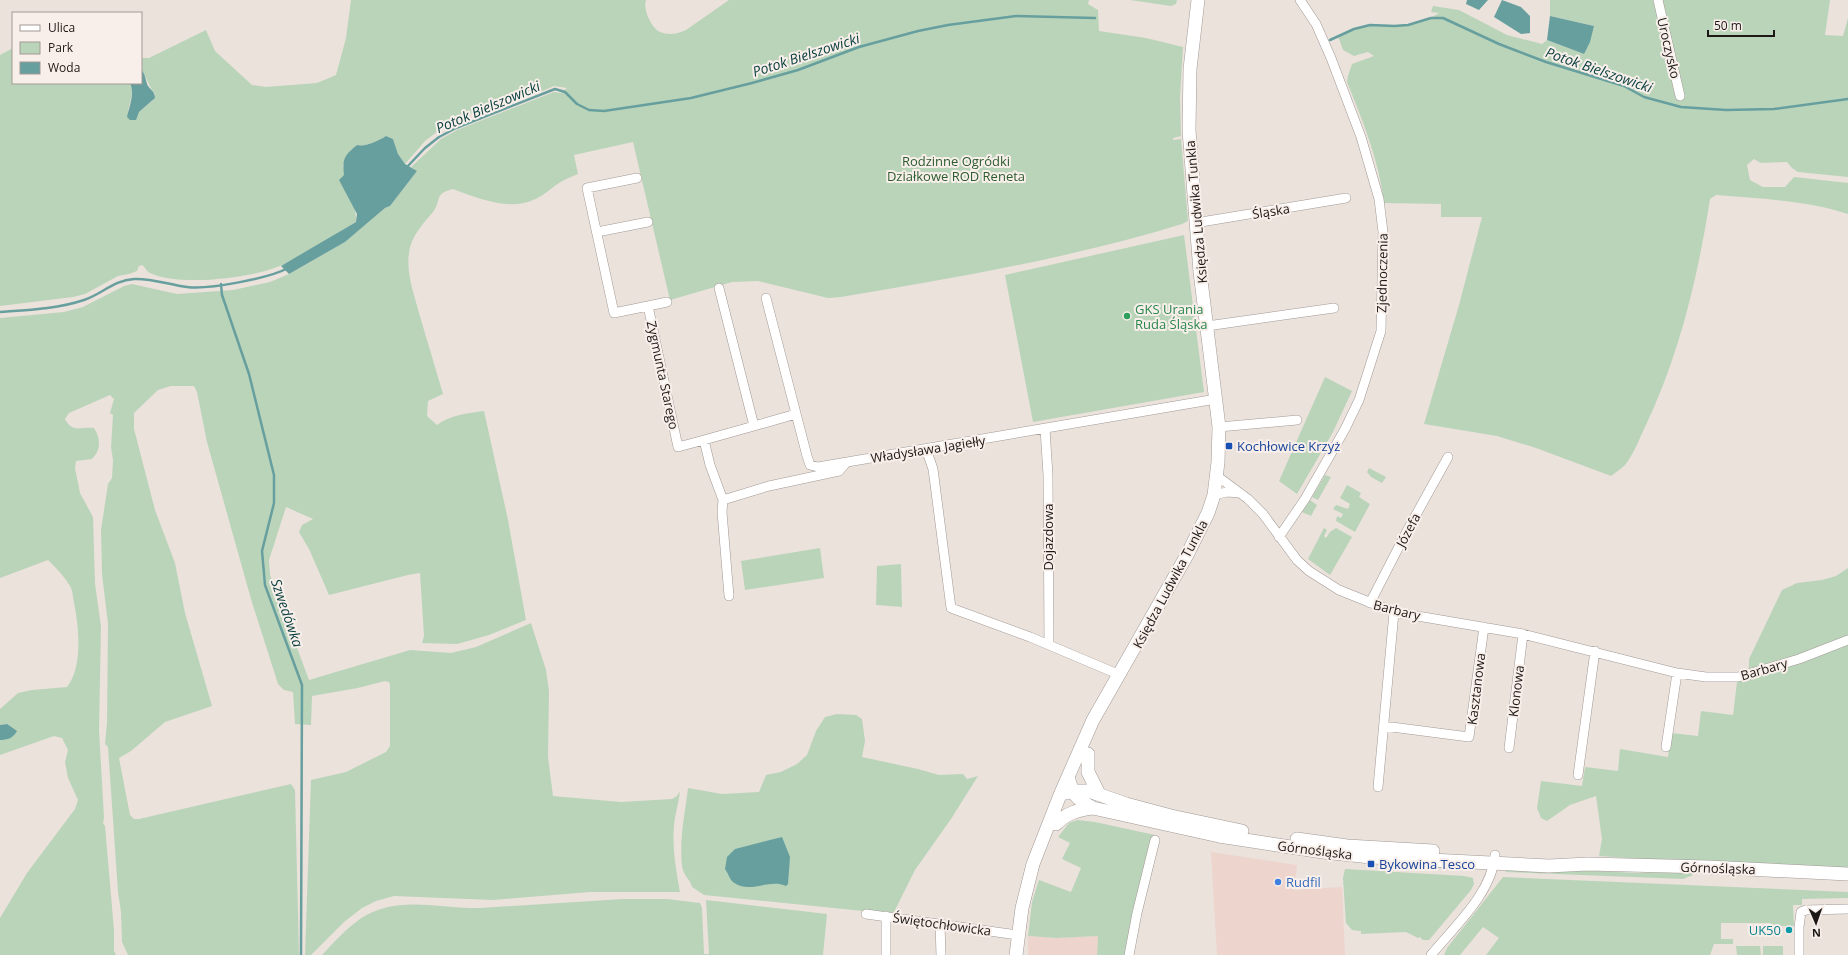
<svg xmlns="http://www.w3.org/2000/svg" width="1848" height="955" viewBox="0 0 1848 955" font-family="'Open Sans',sans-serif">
<rect width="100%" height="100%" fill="#ebe2dc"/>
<path fill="#edd4cd" d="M 1211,852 L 1297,865 L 1294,890 L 1342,887 L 1345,955 L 1217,955 Z
M 1028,936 L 1057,938 L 1098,936 L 1097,955 L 1028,955 Z"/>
<path fill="#bad4ba" d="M 351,0 L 646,0 C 643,9 650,25 658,31 C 667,36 678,34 686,30 L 729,0 L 1089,0 L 1088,4 L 1098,10 L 1099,31 L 1146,38 L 1183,47 L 1180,97 L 1181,136 L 1173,138 L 1173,140 L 1181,139 L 1188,221 L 1182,224 C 1071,258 956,278 841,297 L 828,298 L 758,281 L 732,282 L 670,300 L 633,142 L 574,155 L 578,174 C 571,177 563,180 556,185 C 549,190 542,197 533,200 C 509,211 477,198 453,189 C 433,194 442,200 433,212 C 423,224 411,236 409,253 C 406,273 414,294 419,313 C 427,340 435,367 443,394 L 428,401 L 427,416 L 437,425 C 450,415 468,413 484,411 L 508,520 L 526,620 L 489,635 L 457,644 L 422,643 L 424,636 L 420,573 L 408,575 L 329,595 L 309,549 L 299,532 L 302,525 L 313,519 L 286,507 L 269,560 L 270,575 L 309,680 L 410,650 L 451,653 L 476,647 L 531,623 L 546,670 L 549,691 L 548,757 L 553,796 L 621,802 L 672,799 L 677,796 L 680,791 C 679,802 675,814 674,825 C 672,847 676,870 680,892 L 590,892 L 493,900 L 394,896 L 376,901 L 362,908 L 344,922 L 311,955 L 305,955 L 311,780 L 346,772 L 386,752 L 390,746 L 390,685 L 389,682 L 385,681 L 358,688 L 312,696 L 311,725 L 295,724 L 293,692 L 284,690 L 278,684 L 251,599 L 207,442 L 197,392 L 194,386 L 171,386 L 158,390 L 134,413 L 134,429 L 155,510 L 175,563 L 185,613 L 212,706 L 165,722 L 131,751 L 119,758 L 130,815 L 134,819 L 139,819 L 291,784 L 295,790 L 299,955 L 128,955 L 122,942 L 121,912 L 118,892 L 108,747 L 105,744 L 107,723 L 108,624 L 102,574 L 101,530 L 108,484 L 112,478 L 113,460 L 111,447 L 113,415 L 110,413 L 114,399 L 110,395 L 69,413 L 65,419 C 73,434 81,426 94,428 C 101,439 101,450 92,459 L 76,461 L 75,468 L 80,493 L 93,517 L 95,584 L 101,626 L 99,730 L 104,817 L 103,823 L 105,826 L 114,930 L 114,951 L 116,955 L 0,955 L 0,918 L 27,873 L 75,809 L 78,800 L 68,778 L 65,762 L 68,750 L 62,738 L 54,736 L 0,755 L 0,740 L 6,740 L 7,724 L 0,725 L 0,709 L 18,693 L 32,690 L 67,687 C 83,667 79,627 74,603 C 73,598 73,591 70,586 C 64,576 56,568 48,560 L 0,578 L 0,318 L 64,312 L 83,307 L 124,286 L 132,284 L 177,294 L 233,290 L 270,282 L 289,274 L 345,242 L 385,208 L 390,206 L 417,171 L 411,167 L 441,139 L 457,130 L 554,92 L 561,93 L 567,88 L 554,86 L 540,92 L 538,89 L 451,121 L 425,141 L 405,164 L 398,154 L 393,139 L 386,136 C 378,141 366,147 357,145 L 343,165 C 345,179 358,212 356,222 C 332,236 308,253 282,265 C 254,278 179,287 150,273 C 147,272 145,267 142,265 L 139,266 L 137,271 L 129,274 L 118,276 L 85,294 L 73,297 L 0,306 L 0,55 L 13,48 L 13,83 L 130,83 C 134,92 130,102 128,111 L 139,112 L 152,101 L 155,94 C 149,87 145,73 141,70 L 141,58 L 149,58 L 206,30 L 215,51 L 252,85 L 266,87 L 317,83 L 336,75 L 346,38 Z
M 1130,0 L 1177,0 L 1176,4 L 1171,6 Z
M 1550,0 L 1830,0 L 1825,35 L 1843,36 L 1848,18 L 1848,177 L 1798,172 L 1792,168 L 1787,162 L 1761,163 L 1754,159 L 1747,165 L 1750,180 L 1763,187 L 1785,187 L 1794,177 L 1848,183 L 1848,214 C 1806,200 1761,199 1716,195 L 1710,199 C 1698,277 1679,356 1645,427 C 1639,439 1634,454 1625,465 C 1621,469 1616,472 1611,476 L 1536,448 L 1497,436 L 1424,424 L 1459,305 L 1482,217 L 1441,217 L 1441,204 L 1384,203 C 1379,161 1363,121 1347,82 L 1348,76 L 1352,64 L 1374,56 L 1368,52 L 1354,56 L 1343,50 L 1338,36 C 1349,31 1359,26 1371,25 C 1397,24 1415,29 1439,13 L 1431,12 L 1433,6 L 1459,10 L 1507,35 L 1542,44 L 1547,40 L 1584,54 L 1594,26 L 1550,16 Z
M 1184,235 L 1204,392 L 1033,422 L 1005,275 Z
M 1325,377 L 1352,391 L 1333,432 L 1297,494 L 1279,481 Z
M 1369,468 L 1386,477 L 1382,483 L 1371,477 L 1367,472 Z
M 1325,475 L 1331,477 L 1318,500 L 1312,497 Z
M 1347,485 L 1361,493 L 1359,497 L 1370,504 L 1355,532 L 1336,521 L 1337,516 L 1341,518 L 1343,514 L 1333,509 L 1336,505 L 1348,509 L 1350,504 L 1340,498 Z
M 1310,500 L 1317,505 L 1311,516 L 1302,512 Z
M 1324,528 L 1327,530 L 1324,536 L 1326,538 L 1330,532 L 1336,528 L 1352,537 L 1330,575 L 1308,559 Z
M 820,548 L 824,578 L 745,590 L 741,561 Z
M 901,564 L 902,607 L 876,605 L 877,566 Z
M 1848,568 L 1848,868 L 1669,861 L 1599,856 L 1602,839 L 1596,796 L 1570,805 L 1547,821 L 1541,818 L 1537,808 L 1541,781 L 1582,786 L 1585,767 L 1618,771 L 1620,749 L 1668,757 L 1671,733 L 1698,736 L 1701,711 L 1733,715 L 1737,682 L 1749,678 L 1749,659 L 1782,590 L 1797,583 L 1822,580 L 1836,576 Z
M 837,714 L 856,715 L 862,719 L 865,741 L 862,757 L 918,769 L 939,775 L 963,774 L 967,779 L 978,776 L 951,819 L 915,870 L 893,914 L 704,895 L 692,887 C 690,879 683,875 682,866 C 679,840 685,813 688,788 L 722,794 L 759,792 L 766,775 L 781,772 L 797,764 L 807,755 L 816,731 L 825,717 Z
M 1077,820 L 1095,822 L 1155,835 L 1156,837 L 1128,955 L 1097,955 L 1098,936 L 1057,938 L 1028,936 L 1032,902 L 1039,880 L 1071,892 L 1081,868 L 1062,859 L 1070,843 L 1058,837 L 1069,823 Z
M 1383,862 L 1472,868 L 1474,870 L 1383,865 Z
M 1540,868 L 1637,873 L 1687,871 L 1693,875 L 1683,879 L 1505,872 L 1507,870 Z
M 1345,869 L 1464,876 L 1473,878 L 1474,884 L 1471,890 L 1429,940 L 1423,940 L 1420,937 L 1418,938 L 1406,932 L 1361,934 L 1361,931 L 1352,930 L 1346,923 L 1343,878 Z
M 1503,877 L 1848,892 L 1848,898 L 1802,899 L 1802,905 L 1793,905 L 1794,926 L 1772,926 L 1771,923 L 1721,923 L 1721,939 L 1733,939 L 1733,944 L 1714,944 L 1710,955 L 1486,955 L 1499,938 L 1483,927 L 1460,955 L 1444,955 L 1447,948 Z
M 623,899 L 667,899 L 700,903 L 702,908 L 704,954 L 709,954 L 706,900 L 827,914 L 823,955 L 322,955 C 334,942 346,929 360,919 C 396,894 440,909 480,908 Z
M 1736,946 L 1760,946 L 1761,955 L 1737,955 Z
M 1763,946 L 1783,946 L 1783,955 L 1763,955 Z"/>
<path fill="#679f9e" d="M 1467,0 L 1488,0 L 1479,10 L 1466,4 Z
M 1502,0 L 1521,7 L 1530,16 L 1530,33 L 1521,34 L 1494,17 Z
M 1550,16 L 1594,26 L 1590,42 L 1584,54 L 1547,40 Z
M 141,70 C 146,74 145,80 148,86 C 151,90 155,92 155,98 L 139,112 L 136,120 L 130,120 L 127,117 C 129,107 135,94 130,83 L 141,83 Z
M 386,136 L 393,139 L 398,154 L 405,164 L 417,171 L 390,206 L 385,208 L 345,242 L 289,274 L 281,266 L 356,222 L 357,214 L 339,180 L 344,175 C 342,158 345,155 357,145 C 366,147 378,141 386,136 Z
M 7,724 L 17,731 C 13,738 8,740 0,740 L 0,725 Z
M 782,837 L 790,857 L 788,884 L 786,886 C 768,878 750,895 733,882 C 730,880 728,873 725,869 L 727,857 L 735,849 Z"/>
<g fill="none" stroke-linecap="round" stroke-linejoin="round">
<path stroke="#679f9e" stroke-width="2.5" d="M 1330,40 L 1354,29 L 1370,25 L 1394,26 L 1408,25 L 1431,18 L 1443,18 L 1499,44 L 1546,62 L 1624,86 L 1644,97 L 1681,107 L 1726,110 L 1774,109 L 1848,99
M 406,168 L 425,148 L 439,137 L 456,128 L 555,89 L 565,92 L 577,104 L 589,110 L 604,111 L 691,98 L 752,83 L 798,70 L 859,47 L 918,31 L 948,25 L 1016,16 L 1095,18
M 221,284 L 222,295 L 249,374 L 274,475 L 274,503 L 262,551 L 265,585 L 302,685 L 301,955
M 0,312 C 28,310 57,309 84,300 C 102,294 114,280 134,279 C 151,278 170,285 187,287 C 208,290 270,278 288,268"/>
<g stroke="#a29994" stroke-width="10">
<path id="street" d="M 1658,0 L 1680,96
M 637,178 L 587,188 L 614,313 L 648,306 L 678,447 L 704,440 L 710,465 L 723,500
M 1195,223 L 1346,198
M 597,232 L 648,222
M 766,298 L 807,456 L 810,465 L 818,467 L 1216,399
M 648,306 L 667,302
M 1207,326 L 1334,308
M 754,426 L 796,414
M 1219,427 L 1297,420
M 1045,429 L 1048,475 L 1049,645
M 704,440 L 754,426 L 719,288
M 926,449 L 933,469 L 951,608 L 1030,637 L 1120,675
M 1217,476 L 1248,499 L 1263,514 L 1297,560 L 1309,571 L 1339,590 L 1394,612 L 1523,634 L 1677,673 L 1706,677 L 1738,677 L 1799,659 L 1848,640
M 1214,495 L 1227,492 L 1240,493
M 1279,537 L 1305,499 L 1345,429 L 1359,400 L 1381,331 L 1383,232 L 1379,199 L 1361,137 L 1331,58 L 1316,24 L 1300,0
M 729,596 L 722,512 L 723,500 L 769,486 L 839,471 L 846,463
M 1370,603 L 1407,531 L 1448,457
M 1384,726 L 1469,737 L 1484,627
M 1666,747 L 1677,673
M 1509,748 L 1523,634
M 1578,775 L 1595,651
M 1378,787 L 1394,612
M 866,914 L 1018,935
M 886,916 L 886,955
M 940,924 L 941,955
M 1129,955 L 1137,913 L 1155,840
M 1431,955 C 1454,927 1492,893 1495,855
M 1799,955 L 1799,927 L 1801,912 L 1806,910 L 1848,909"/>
</g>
<g stroke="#a29994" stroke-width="14">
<path id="secondary" d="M 1088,754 L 1088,772 L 1099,794
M 1068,777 C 1073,795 1076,799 1093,808 L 1219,836 L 1323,852 L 1371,857 L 1549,866 L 1588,864 L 1707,867 L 1848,874
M 1066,793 L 1072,791 L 1089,791 L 1126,804 L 1171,816 L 1242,831
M 1056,824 C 1067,813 1077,810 1093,808
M 1297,839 L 1347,846 L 1433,851
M 1016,955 L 1022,908 L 1033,864 L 1060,795 L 1093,720 L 1187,555 L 1208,513 L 1214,495 L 1218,462 L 1219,427 L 1200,272 L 1189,130 L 1190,69 L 1198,0"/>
</g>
<use href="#street" stroke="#fff" stroke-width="9"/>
<use href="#secondary" stroke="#fff" stroke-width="13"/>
</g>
<circle fill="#2e9e5b" stroke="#f9efea" stroke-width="1.5" cx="1127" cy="316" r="4"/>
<g fill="#1a4fb4" stroke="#f9efea" stroke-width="1.5">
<rect x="1225" y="442" width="8" height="8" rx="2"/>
<rect x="1367" y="860" width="8" height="8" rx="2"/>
</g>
<circle fill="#3f7fe0" stroke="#f9efea" stroke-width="1.5" cx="1278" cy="882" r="4"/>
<circle fill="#0f9aa8" stroke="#f9efea" stroke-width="1.5" cx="1789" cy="930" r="4"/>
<g text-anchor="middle" stroke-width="4" stroke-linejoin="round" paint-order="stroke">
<g font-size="13" fill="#1c1816" stroke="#f9efea">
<text transform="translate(1669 48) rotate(77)" y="5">Uroczysko</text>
<text transform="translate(1271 211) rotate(-9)" y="5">Śląska</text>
<text transform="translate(1196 212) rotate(-95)" y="5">Księdza Ludwika Tunkla</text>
<text transform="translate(1382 273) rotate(-89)" y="5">Zjednoczenia</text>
<text transform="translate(663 375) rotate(78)" y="5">Zygmunta Starego</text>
<text transform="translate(928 449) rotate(-9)" y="5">Władysława Jagiełły</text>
<text transform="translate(1408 530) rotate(-62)" y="5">Józefa</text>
<text transform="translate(1048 537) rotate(-90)" y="5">Dojazdowa</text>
<text transform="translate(1170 584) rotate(-62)" y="5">Księdza Ludwika Tunkla</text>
<text transform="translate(1397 610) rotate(14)" y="5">Barbary</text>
<text transform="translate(1764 669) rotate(-16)" y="5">Barbary</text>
<text transform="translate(1476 689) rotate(-83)" y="5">Kasztanowa</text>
<text transform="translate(1516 691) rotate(-83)" y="5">Klonowa</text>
<text transform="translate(1315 850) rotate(7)" y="5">Górnośląska</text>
<text transform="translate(1718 868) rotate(2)" y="5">Górnośląska</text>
<text transform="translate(942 924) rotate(8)" y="5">Świętochłowicka</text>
</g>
<g font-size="13" fill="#2b5b2f" stroke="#f9efea">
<text x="956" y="166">Rodzinne Ogródki<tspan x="956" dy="15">Działkowe ROD Reneta</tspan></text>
</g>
<g font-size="13" fill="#27864d" stroke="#f9efea" text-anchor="start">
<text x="1135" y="314">GKS Urania<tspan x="1135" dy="15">Ruda Śląska</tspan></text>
</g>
<g font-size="13" fill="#164399" stroke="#f9efea" text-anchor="start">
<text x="1237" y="451">Kochłowice Krzyż</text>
<text x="1379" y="869">Bykowina Tesco</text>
</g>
<g font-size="13" fill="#366cbe" stroke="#f9efea" text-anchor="start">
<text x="1286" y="887">Rudfil</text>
</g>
<g font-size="13" fill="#0d838f" stroke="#f9efea" text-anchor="end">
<text x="1781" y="935">UK50</text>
</g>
<g font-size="14" font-style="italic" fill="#0a4141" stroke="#f9efea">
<text transform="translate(806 55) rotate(-18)" y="5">Potok Bielszowicki</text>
<text transform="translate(1599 70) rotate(19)" y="5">Potok Bielszowicki</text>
<text transform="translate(488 107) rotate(-23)" y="5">Potok Bielszowicki</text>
<text transform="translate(287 613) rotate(71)" y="5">Szwedówka</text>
</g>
</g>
<rect x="12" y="12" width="130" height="72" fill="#f9efea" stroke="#a19995"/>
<rect x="20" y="25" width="20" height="6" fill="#ffffff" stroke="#a19995"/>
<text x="48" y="32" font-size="12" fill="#1c1816">Ulica</text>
<rect x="20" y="42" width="20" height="12" fill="#bad4ba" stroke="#a19995"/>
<text x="48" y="52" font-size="12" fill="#1c1816">Park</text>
<rect x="20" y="62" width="20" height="12" fill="#679f9e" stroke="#a19995"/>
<text x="48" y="72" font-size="12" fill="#1c1816">Woda</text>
<g transform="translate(1816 923) rotate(178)" stroke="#f9efea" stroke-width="3" paint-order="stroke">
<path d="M0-3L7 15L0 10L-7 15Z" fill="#1c1816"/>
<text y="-6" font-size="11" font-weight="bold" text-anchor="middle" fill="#1c1816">N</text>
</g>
<path d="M1708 30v6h66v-6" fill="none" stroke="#1c1816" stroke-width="2"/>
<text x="1714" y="30" font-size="12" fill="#1c1816" stroke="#f9efea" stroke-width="3" paint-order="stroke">50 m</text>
</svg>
